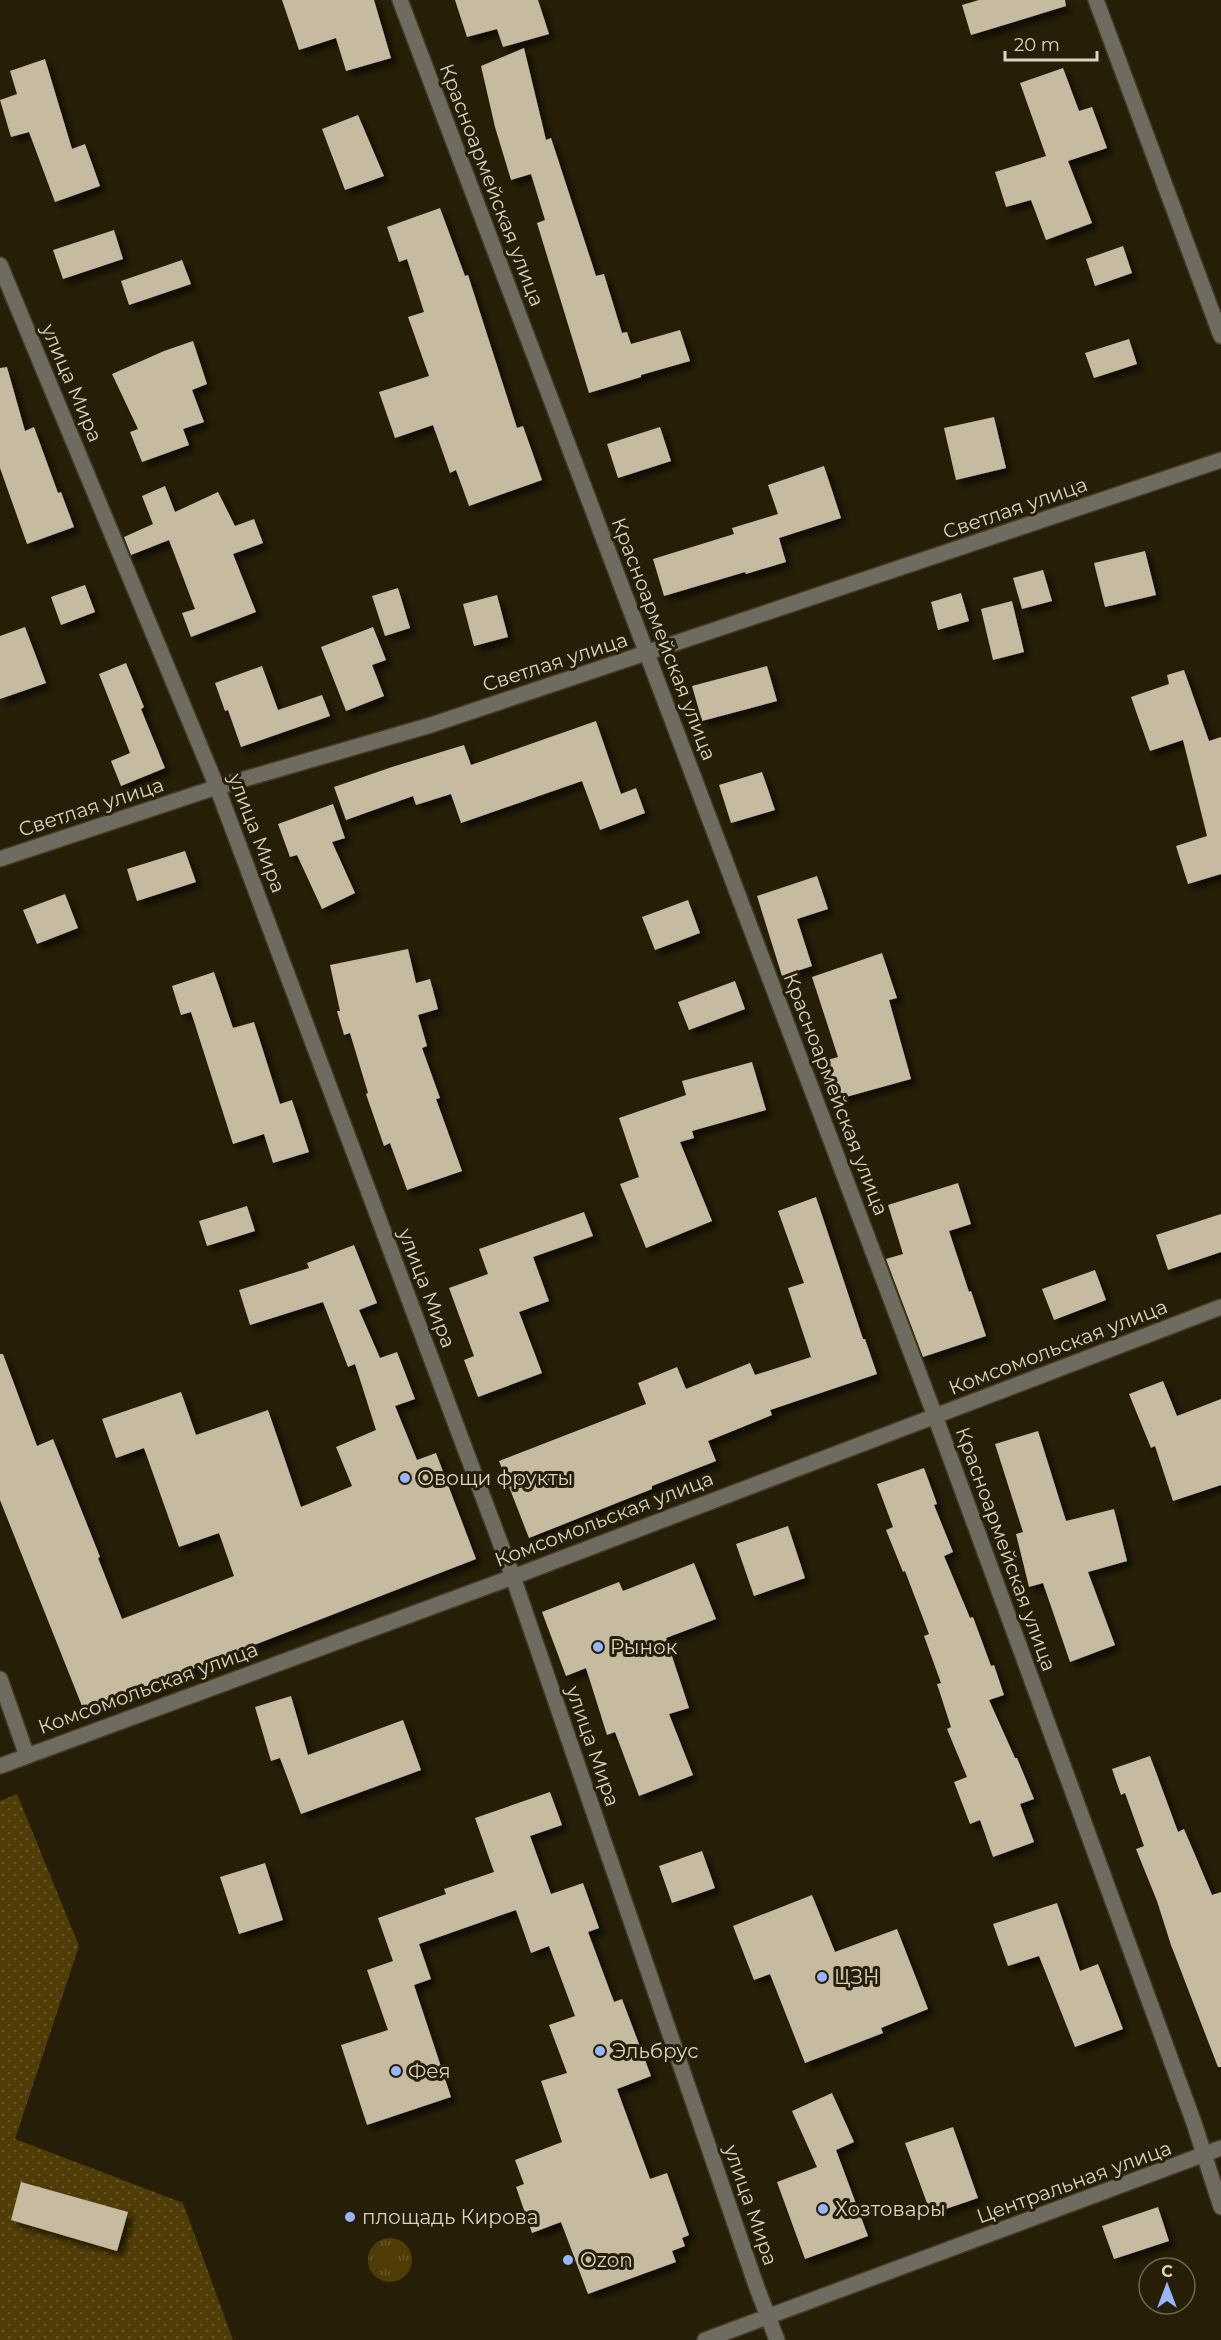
<svg xmlns="http://www.w3.org/2000/svg" width="1221" height="2340" viewBox="0 0 1221 2340" font-family="Montserrat,sans-serif">
<defs>
<pattern id="grass-tufts" width="24" height="20" patternUnits="userSpaceOnUse" patternTransform="scale(1.5)"><rect width="24" height="20" fill="#503c07"/><path d="M3 7l-1-3M5 7V3M7 7l1-3M15 17l-1-3M17 17v-4M19 17l1-3" fill="none" stroke="#69572a"/></pattern>
<pattern id="park-dots" width="8" height="8" patternUnits="userSpaceOnUse" patternTransform="scale(1.5)"><rect width="8" height="8" fill="#503c07"/><path d="M2 2h.1M6 6h.1" fill="none" stroke="#69572a" stroke-width="1.8" stroke-linecap="round"/></pattern>
<filter id="shadow"><feDropShadow dx="5.5" dy="5.5" stdDeviation="3" flood-color="#0009"/></filter>
</defs>
<rect width="100%" height="100%" fill="#271e08"/>
<path fill="url(#grass-tufts)" d="M368 2260a22 22 0 1 1 44 0a22 22 0 1 1-44 0Z"/>
<path fill="url(#park-dots)" d="M 17,1794 L 79,1946 L 15,2139 L 183,2203 L 233,2340 L 0,2340 L 0,1801 Z"/>
<path fill="#c6baa1" filter="url(#shadow)" d="M 282,0 L 374,0 L 391,58 L 346,71 L 336,38 L 299,50 Z
M 455,0 L 538,0 L 549,34 L 503,47 L 497,29 L 467,37 Z
M 979,0 L 1065,0 L 1066,6 L 971,35 L 962,5 Z
M 524,48 L 546,140 L 551,138 L 596,276 L 604,274 L 622,333 L 627,332 L 631,344 L 680,330 L 690,361 L 641,375 L 641,377 L 589,393 L 537,223 L 545,220 L 531,174 L 511,180 L 495,127 L 481,66 Z
M 45,59 L 72,149 L 85,144 L 100,186 L 55,202 L 29,132 L 11,137 L 0,100 L 17,94 L 10,71 Z
M 1063,68 L 1079,111 L 1092,107 L 1107,148 L 1068,161 L 1092,223 L 1046,240 L 1031,200 L 1006,207 L 995,172 L 1046,156 L 1020,83 Z
M 358,115 L 384,176 L 345,190 L 322,129 Z
M 440,208 L 465,276 L 468,275 L 517,428 L 523,426 L 542,480 L 469,506 L 456,470 L 450,473 L 433,425 L 395,438 L 379,392 L 429,376 L 408,317 L 424,312 L 407,259 L 399,262 L 387,227 Z
M 114,230 L 123,259 L 63,279 L 53,250 Z
M 1123,246 L 1132,273 L 1095,286 L 1086,259 Z
M 182,260 L 191,284 L 129,305 L 121,281 Z
M 1129,339 L 1137,364 L 1094,378 L 1085,353 Z
M 193,341 L 207,384 L 192,390 L 204,422 L 183,429 L 189,445 L 142,462 L 130,432 L 138,429 L 112,374 L 164,351 Z
M 7,367 L 25,431 L 34,427 L 58,493 L 61,492 L 74,527 L 27,544 L 0,468 L 0,368 Z
M 994,417 L 1006,468 L 956,480 L 944,428 Z
M 660,427 L 671,461 L 618,478 L 607,444 Z
M 824,466 L 841,518 L 779,538 L 786,562 L 746,574 L 745,572 L 664,596 L 653,559 L 734,534 L 732,528 L 778,514 L 768,485 Z
M 165,486 L 175,512 L 218,492 L 235,526 L 254,519 L 263,543 L 233,554 L 256,612 L 191,637 L 182,613 L 195,609 L 169,540 L 131,555 L 124,537 L 153,524 L 142,496 Z
M 1145,551 L 1156,595 L 1105,607 L 1094,563 Z
M 1043,570 L 1052,601 L 1022,609 L 1013,578 Z
M 85,585 L 95,612 L 61,625 L 51,597 Z
M 398,588 L 410,628 L 385,636 L 372,596 Z
M 961,593 L 969,621 L 938,630 L 931,602 Z
M 497,595 L 508,637 L 474,646 L 463,604 Z
M 1012,601 L 1024,652 L 993,660 L 981,609 Z
M 25,627 L 46,683 L 0,699 L 0,636 Z
M 373,627 L 386,660 L 372,665 L 384,696 L 346,711 L 321,647 Z
M 126,663 L 144,707 L 141,709 L 165,768 L 121,786 L 111,761 L 130,753 L 99,674 Z
M 262,666 L 278,710 L 322,695 L 330,716 L 241,747 L 228,710 L 225,711 L 215,683 Z
M 767,666 L 777,701 L 702,721 L 692,686 Z
M 1184,670 L 1209,741 L 1221,737 L 1221,874 L 1188,884 L 1176,846 L 1207,836 L 1183,740 L 1150,751 L 1131,697 L 1169,684 L 1167,675 Z
M 596,721 L 621,794 L 636,788 L 645,813 L 600,830 L 582,781 L 461,823 L 451,794 L 416,805 L 413,796 L 346,820 L 334,787 L 392,767 L 464,745 L 471,765 Z
M 762,772 L 775,810 L 731,823 L 719,785 Z
M 333,804 L 345,838 L 332,842 L 355,893 L 322,909 L 297,855 L 290,857 L 278,824 Z
M 185,851 L 196,882 L 137,901 L 127,869 Z
M 817,876 L 828,909 L 797,919 L 812,966 L 782,976 L 757,896 Z
M 65,894 L 78,928 L 37,944 L 23,910 Z
M 688,900 L 700,933 L 655,950 L 642,917 Z
M 408,949 L 416,983 L 430,979 L 438,1009 L 418,1015 L 427,1046 L 422,1048 L 440,1098 L 436,1099 L 462,1171 L 407,1190 L 390,1143 L 384,1146 L 366,1094 L 368,1093 L 350,1033 L 344,1035 L 337,1011 L 340,1011 L 330,965 Z
M 882,953 L 897,998 L 889,1000 L 911,1079 L 835,1100 L 824,1061 L 838,1057 L 812,977 Z
M 214,972 L 233,1028 L 254,1022 L 280,1104 L 292,1100 L 309,1152 L 273,1163 L 264,1134 L 233,1144 L 191,1012 L 181,1015 L 172,986 Z
M 735,981 L 745,1009 L 689,1030 L 678,1002 Z
M 752,1062 L 766,1110 L 692,1131 L 694,1138 L 680,1142 L 712,1221 L 646,1248 L 620,1184 L 639,1177 L 619,1118 L 686,1095 L 682,1081 Z
M 958,1183 L 971,1224 L 949,1231 L 969,1292 L 971,1291 L 986,1336 L 923,1357 L 886,1259 L 903,1254 L 888,1205 Z
M 816,1197 L 863,1339 L 865,1339 L 877,1374 L 770,1410 L 772,1415 L 708,1441 L 716,1461 L 652,1486 L 652,1489 L 529,1538 L 499,1461 L 646,1404 L 638,1383 L 677,1367 L 686,1389 L 750,1363 L 755,1375 L 811,1357 L 788,1288 L 804,1283 L 778,1211 Z
M 247,1206 L 255,1231 L 207,1246 L 199,1221 Z
M 584,1212 L 593,1236 L 533,1257 L 549,1301 L 519,1312 L 542,1373 L 478,1397 L 464,1360 L 474,1356 L 449,1288 L 488,1274 L 479,1249 Z
M 1221,1214 L 1221,1252 L 1168,1270 L 1156,1235 Z
M 354,1245 L 377,1303 L 359,1310 L 380,1358 L 397,1352 L 415,1399 L 395,1406 L 417,1460 L 436,1453 L 476,1559 L 84,1711 L 0,1500 L 0,1354 L 3,1354 L 37,1446 L 53,1439 L 100,1557 L 98,1558 L 122,1619 L 234,1576 L 219,1533 L 179,1547 L 144,1448 L 116,1458 L 102,1419 L 181,1392 L 196,1435 L 268,1410 L 301,1507 L 352,1486 L 336,1447 L 376,1430 L 355,1364 L 348,1367 L 323,1302 L 250,1325 L 239,1290 L 309,1268 L 307,1263 Z
M 1095,1270 L 1106,1300 L 1054,1320 L 1042,1289 Z
M 1163,1381 L 1177,1416 L 1221,1399 L 1221,1485 L 1173,1501 L 1155,1446 L 1151,1448 L 1129,1394 Z
M 1038,1431 L 1066,1521 L 1114,1509 L 1127,1561 L 1088,1572 L 1115,1645 L 1070,1662 L 1043,1583 L 1029,1587 L 1016,1534 L 1023,1532 L 995,1444 Z
M 924,1468 L 937,1504 L 934,1505 L 953,1552 L 944,1556 L 970,1618 L 973,1617 L 991,1666 L 994,1665 L 1004,1695 L 989,1700 L 1015,1758 L 1017,1758 L 1034,1799 L 1020,1804 L 1034,1842 L 993,1857 L 980,1820 L 970,1824 L 954,1782 L 967,1777 L 947,1729 L 951,1727 L 937,1684 L 941,1683 L 924,1636 L 929,1634 L 905,1571 L 903,1572 L 886,1530 L 893,1527 L 877,1484 Z
M 788,1526 L 805,1578 L 754,1596 L 736,1544 Z
M 694,1563 L 716,1619 L 666,1638 L 689,1708 L 669,1714 L 693,1775 L 639,1796 L 615,1732 L 607,1735 L 586,1668 L 566,1676 L 542,1612 L 619,1582 L 623,1591 Z
M 291,1696 L 308,1755 L 403,1720 L 421,1770 L 301,1814 L 280,1758 L 271,1761 L 255,1707 Z
M 1150,1756 L 1178,1832 L 1184,1829 L 1212,1895 L 1221,1892 L 1221,2067 L 1218,2067 L 1171,1945 L 1157,1901 L 1136,1849 L 1144,1846 L 1125,1793 L 1121,1795 L 1112,1769 Z
M 550,1792 L 562,1825 L 530,1836 L 551,1894 L 583,1883 L 599,1928 L 588,1932 L 614,2002 L 622,1999 L 651,2076 L 617,2089 L 650,2179 L 667,2173 L 689,2235 L 682,2238 L 685,2246 L 672,2251 L 676,2262 L 588,2294 L 561,2222 L 532,2233 L 516,2187 L 524,2184 L 515,2160 L 562,2142 L 541,2081 L 567,2073 L 549,2025 L 575,2016 L 549,1946 L 531,1953 L 516,1910 L 419,1944 L 431,1979 L 414,1985 L 451,2097 L 367,2125 L 341,2045 L 388,2030 L 367,1970 L 393,1961 L 378,1918 L 446,1894 L 444,1889 L 494,1872 L 475,1818 Z
M 702,1851 L 715,1888 L 672,1903 L 659,1866 Z
M 265,1863 L 283,1920 L 239,1934 L 220,1877 Z
M 812,1895 L 835,1952 L 897,1929 L 928,2009 L 881,2028 L 883,2033 L 805,2063 L 770,1974 L 754,1980 L 733,1926 Z
M 1057,1903 L 1080,1971 L 1098,1964 L 1123,2029 L 1075,2047 L 1039,1956 L 1008,1966 L 993,1924 Z
M 832,2093 L 854,2142 L 836,2150 L 868,2236 L 805,2259 L 777,2182 L 817,2167 L 792,2111 Z
M 953,2127 L 978,2198 L 931,2214 L 905,2143 Z
M 21,2182 L 128,2212 L 117,2251 L 11,2220 Z
M 1158,2207 L 1169,2241 L 1114,2259 L 1102,2226 Z"/>
<g fill="none" stroke-linecap="round" stroke-linejoin="round">
<g stroke="#433b26" stroke-width="18">
<path id="minor" d="M 400,0 L 935,1416 L 1194,2123 L 1221,2207
M 1096,0 L 1221,336
M 0,265 L 217,787 L 513,1577 L 757,2288 L 777,2340
M 0,859 L 217,787 L 431,725 L 1221,460
M 0,1679 L 27,1756
M 0,1766 L 513,1577 L 1221,1307
M 705,2340 L 1221,2148"/>
</g>
<use href="#minor" stroke="#6f6b60" stroke-width="15"/>
</g>
<g fill="#97b6fd" stroke="#271e08" stroke-width="2">
<circle cx="405" cy="1478" r="6"/>
<circle cx="598" cy="1647" r="6"/>
<circle cx="822" cy="1977" r="6"/>
<circle cx="600" cy="2051" r="6"/>
<circle cx="396" cy="2071" r="6"/>
<circle cx="823" cy="2209" r="6"/>
<circle cx="350" cy="2217" r="6"/>
<circle cx="568" cy="2260" r="6"/>
</g>
<g text-anchor="middle" stroke-width="6" stroke-linejoin="round" paint-order="stroke">
<g font-size="20" fill="#d9d3c6" stroke="#271e08">
<text transform="translate(492 185) rotate(69)" y="7">Красноармейская улица</text>
<text transform="translate(72 383) rotate(67)" y="7">улица Мира</text>
<text transform="translate(1015 508) rotate(-19)" y="7">Светлая улица</text>
<text transform="translate(664 639) rotate(69)" y="7">Красноармейская улица</text>
<text transform="translate(555 662) rotate(-18)" y="7">Светлая улица</text>
<text transform="translate(91 807) rotate(-18)" y="7">Светлая улица</text>
<text transform="translate(257 833) rotate(69)" y="7">улица Мира</text>
<text transform="translate(836 1094) rotate(69)" y="7">Красноармейская улица</text>
<text transform="translate(427 1288) rotate(69)" y="7">улица Мира</text>
<text transform="translate(1058 1347) rotate(-21)" y="7">Комсомольская улица</text>
<text transform="translate(604 1519) rotate(-21)" y="7">Комсомольская улица</text>
<text transform="translate(1006 1549) rotate(70)" y="7">Красноармейская улица</text>
<text transform="translate(148 1688) rotate(-20)" y="7">Комсомольская улица</text>
<text transform="translate(593 1746) rotate(71)" y="7">улица Мира</text>
<text transform="translate(1074 2182) rotate(-20)" y="7">Центральная улица</text>
<text transform="translate(751 2205) rotate(71)" y="7">улица Мира</text>
</g>
<g font-size="20" fill="#d9d3c6" stroke="#271e08" text-anchor="start">
<text x="417" y="1485">Овощи фрукты</text>
<text x="610" y="1654">Рынок</text>
<text x="834" y="1984">ЦЗН</text>
<text x="612" y="2058">Эльбрус</text>
<text x="408" y="2078">Фея</text>
<text x="835" y="2216">Хозтовары</text>
<text x="362" y="2224">площадь Кирова</text>
<text x="580" y="2267">Ozon</text>
</g>
</g>
<g transform="translate(1167 2286)"><circle r="28" fill="#271e08" stroke="#6e6654" stroke-width="1.5"/>
<path d="M0-4.5L10 22L0 15L-10 22Z" fill="#97b6fd"/>
<text y="-9" font-size="16" font-weight="bold" text-anchor="middle" fill="#d9d3c6">С</text>
</g>
<path d="M1005 51v9h92v-9" fill="none" stroke="#d9d3c6" stroke-width="3"/>
<text x="1014" y="51" font-size="18" fill="#d9d3c6" stroke="#271e08" stroke-width="4.5" paint-order="stroke">20 m</text>
</svg>
